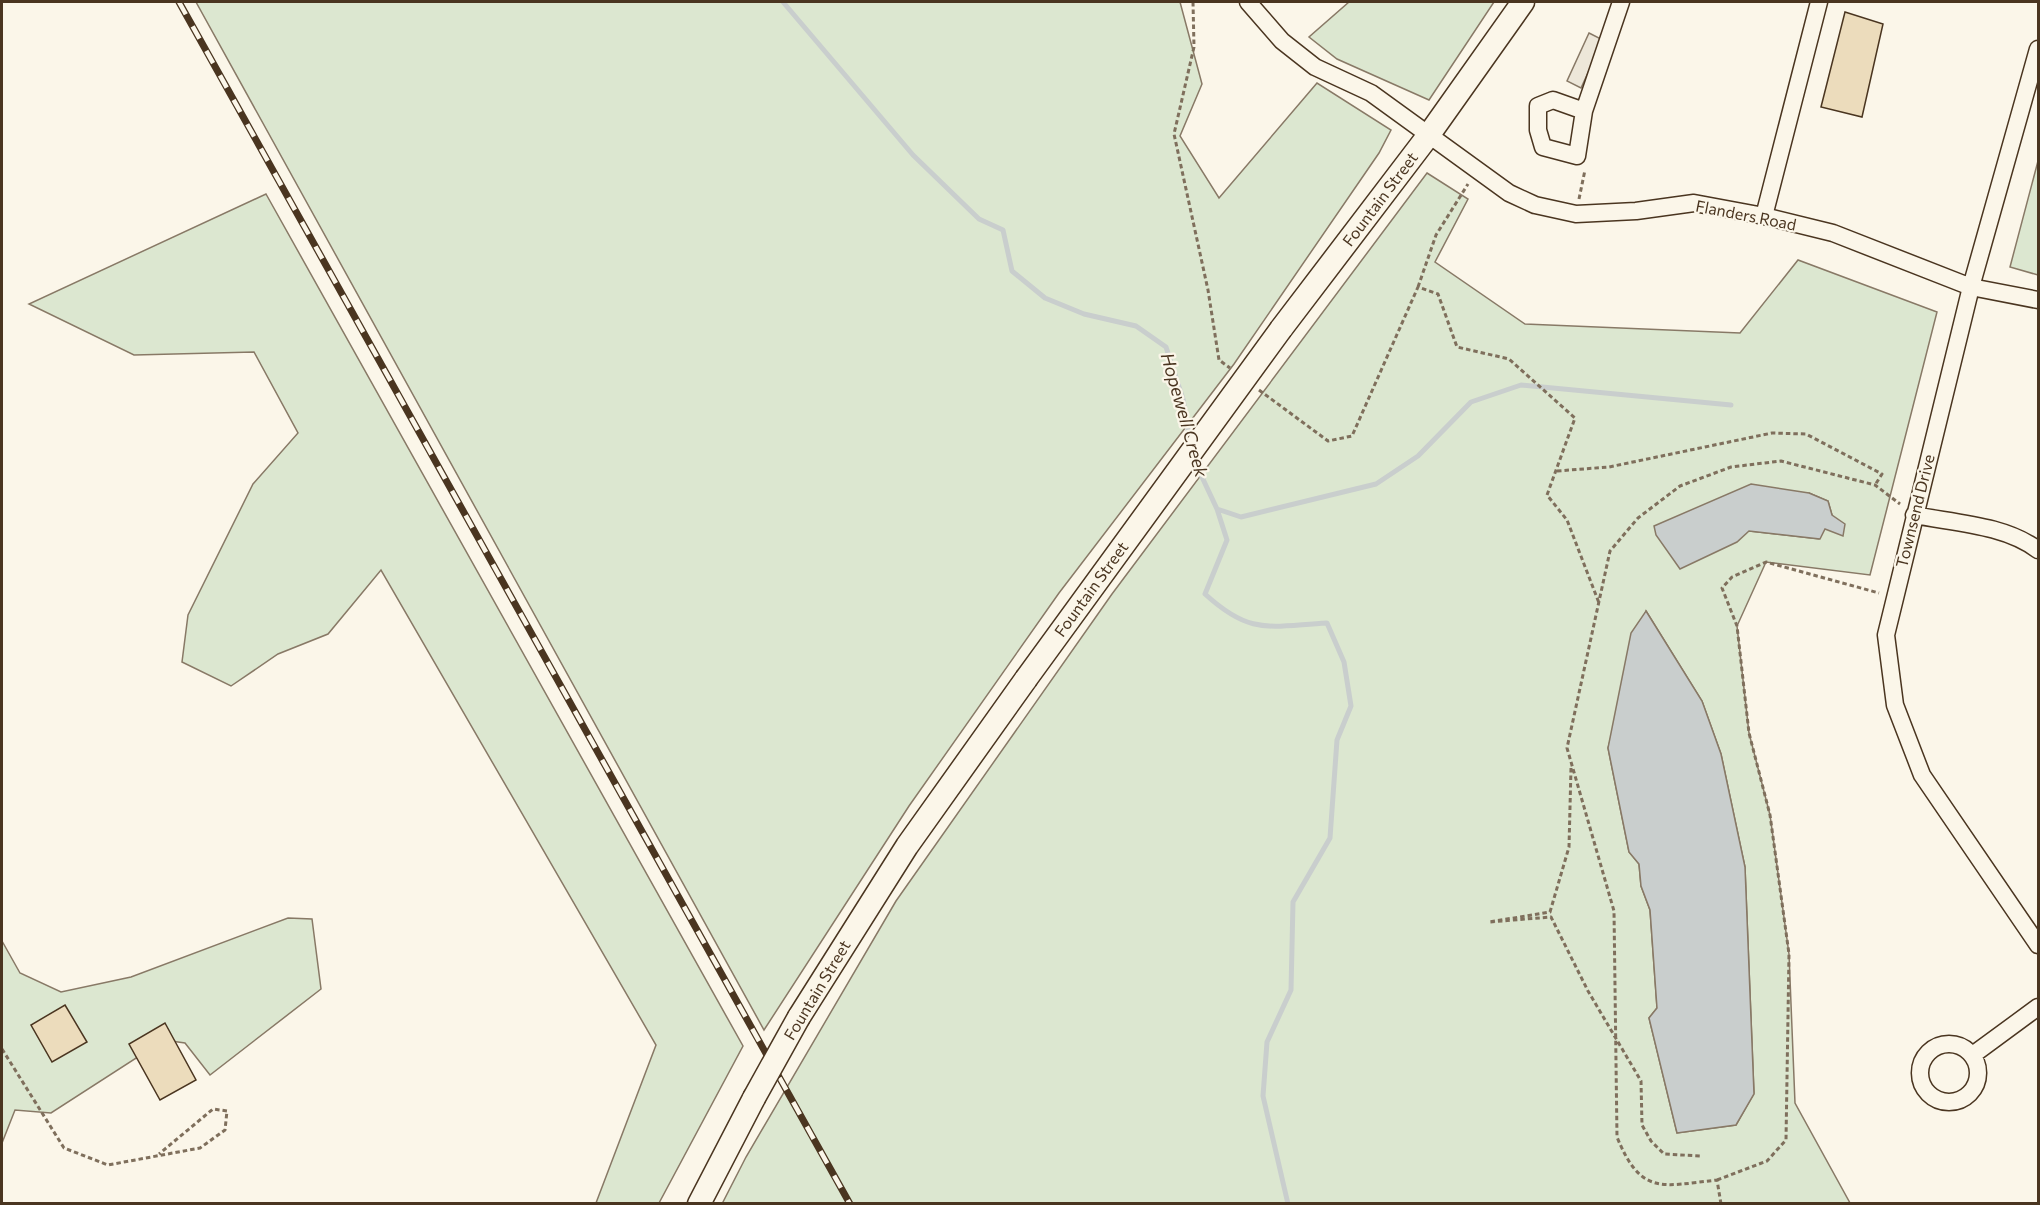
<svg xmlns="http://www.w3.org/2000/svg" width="2040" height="1205" viewBox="0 0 2040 1205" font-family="Commissioner,sans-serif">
<rect width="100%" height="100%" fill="#fbf6e9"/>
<path fill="#dce7d0" stroke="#887966" stroke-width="1.5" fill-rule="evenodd" d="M 196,2 L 1180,2 L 1202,84 L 1180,136 L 1219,198 L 1317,83 L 1391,130 L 1379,153 L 1234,364 L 1059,593 L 909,806 L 764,1030 Z
M 1349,2 L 1494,2 L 1429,100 L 1337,59 L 1309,37 Z
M 2038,161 L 2038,275 L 2010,267 Z
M 1427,173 L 1468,199 L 1435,262 L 1525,324 L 1740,333 L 1798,260 L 1937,312 L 1870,575 L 1766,562 L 1737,626 L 1749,733 L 1770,815 L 1789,954 L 1795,1103 L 1850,1203 L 722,1204 L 746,1157 L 896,901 L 1112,594 ZM 1809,493 L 1828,501 L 1832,515 L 1819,539 L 1749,531 ZM 1646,611 L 1702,701 L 1721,754 L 1745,867 L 1754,1093 L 1736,1125 L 1677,1133 L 1649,1018 L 1657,1008 L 1650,910 L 1641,886 L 1639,864 L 1629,852 L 1608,748 Z
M 266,194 L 743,1046 L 659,1203 L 596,1203 L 656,1045 L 381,570 L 328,634 L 278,654 L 231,686 L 182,662 L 188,615 L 253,484 L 298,433 L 254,352 L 134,355 L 29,304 Z
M 288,918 L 312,919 L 321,989 L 210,1075 L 185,1043 L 164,1040 L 51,1113 L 15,1110 L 2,1143 L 2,941 L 20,973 L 61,992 L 131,977 Z"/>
<path fill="#ede7d9" stroke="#887966" stroke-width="1.5" d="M 1589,33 L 1603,40 L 1581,88 L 1567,81 Z"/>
<path fill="#c9cecd" stroke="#887966" stroke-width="1.5" d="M 1751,484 L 1809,493 L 1828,501 L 1832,515 L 1845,524 L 1843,536 L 1825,529 L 1820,539 L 1749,531 L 1737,542 L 1680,569 L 1656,535 L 1654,526 Z
M 1646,611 L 1702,701 L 1721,754 L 1745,867 L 1754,1094 L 1736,1125 L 1677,1133 L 1649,1018 L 1657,1008 L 1650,910 L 1641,886 L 1639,864 L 1629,852 L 1608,748 L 1631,633 Z"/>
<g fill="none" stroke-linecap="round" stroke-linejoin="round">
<path stroke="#c9cecd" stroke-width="5" d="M 783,2 L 913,155 L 979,219 L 1003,230 L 1012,271 L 1045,298 L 1084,314 L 1136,326 L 1166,347 L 1183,399 L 1190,442
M 1194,460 L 1217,509 L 1227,540 L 1205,594 C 1251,636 1269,626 1327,623 L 1344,662 L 1351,706 L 1337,740 L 1330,838 L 1293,902 L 1291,990 L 1267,1042 L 1263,1096 L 1288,1204
M 1217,509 L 1241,517 L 1376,484 L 1418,456 L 1471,402 L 1521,385 L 1731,405"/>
</g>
<path fill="#ecdcbc" stroke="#4a3520" stroke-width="1.5" d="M 1845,12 L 1883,24 L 1862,117 L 1821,107 Z
M 65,1005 L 87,1042 L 52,1062 L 31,1025 Z
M 165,1023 L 196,1080 L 160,1100 L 129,1044 Z"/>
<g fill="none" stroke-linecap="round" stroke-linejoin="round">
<g stroke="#4a3520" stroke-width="19">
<path id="street" d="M 1248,2 L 1282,41 L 1315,67 L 1371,93 L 1509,193 L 1535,205 L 1576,214 L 1636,211 L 1694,203 L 1764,216 L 1833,233 L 1971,287 L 2038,300
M 2038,49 L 1971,287 L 1886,635 L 1895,705 L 1922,775 L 2038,945
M 1584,111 L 1553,100 L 1538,106 L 1538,130 L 1543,147 L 1577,156 L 1584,111 L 1621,2
M 1764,216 L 1819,2
M 1914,515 C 1955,523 2005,525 2038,550
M1920 1073a29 29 0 1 1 58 0a29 29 0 1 1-58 0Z
M 1974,1054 L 2038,1007"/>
</g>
<g stroke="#4a3520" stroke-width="25">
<path id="secondary" d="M 1281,329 L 1428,136 L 1523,2
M 799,1017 L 907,846 L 1026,679
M 699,1204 L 754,1098"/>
</g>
<path stroke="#7f6f5c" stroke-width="3" stroke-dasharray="4.5 3" stroke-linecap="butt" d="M 1193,2 L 1194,47 L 1174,134 L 1208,290 L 1219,360 L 1230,368
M 1579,199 L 1585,170
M 1418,287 L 1436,235 L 1468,184
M 1259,390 L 1328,441 L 1352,436 L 1418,287 L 1438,294 L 1457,347 L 1509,359 L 1575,418 L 1547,495 L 1567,520 L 1599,603
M 1557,471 L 1609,467 L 1772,433 L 1806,434 L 1882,474 L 1875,485
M 1571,768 L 1569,847 L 1550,912 L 1489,922 L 1551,917 L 1588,991 L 1641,1081 L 1642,1125 L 1651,1141 L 1664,1154 L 1701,1156
M 2,1049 L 64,1148 L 108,1165 L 200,1148 L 225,1130 L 227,1111 L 213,1109 L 159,1154
M 1717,1180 L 1767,1161 L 1786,1140 L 1789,954 L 1770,815 L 1749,733 L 1737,626 L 1722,588 L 1732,577 L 1766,562 L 1879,593
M 1721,1204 L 1717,1180 C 1662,1186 1641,1196 1617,1137 L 1614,911 L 1567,748 L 1610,551 L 1638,518 L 1680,486 L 1731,467 L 1781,461 L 1875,485 L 1900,504"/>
<use href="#street" stroke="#fbf6e9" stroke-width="16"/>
<use href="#secondary" stroke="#fbf6e9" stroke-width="22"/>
<g stroke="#4a3520" stroke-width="7">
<path id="rail" d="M 179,2 L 850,1204"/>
</g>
<use href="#rail" stroke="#fbf6e9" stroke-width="4.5" stroke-dasharray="14" stroke-linecap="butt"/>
<g stroke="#4a3520" stroke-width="25" stroke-linecap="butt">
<path id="secondary-bridge" d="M 1026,679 L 1281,329
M 754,1098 L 799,1017"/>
</g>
<use href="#secondary-bridge" stroke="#fbf6e9" stroke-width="22"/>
</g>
<g text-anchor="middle" stroke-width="4.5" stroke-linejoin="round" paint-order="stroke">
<g font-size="16" fill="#4a3520" stroke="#fbf6e9">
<text transform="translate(1380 199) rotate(-53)" y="6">Fountain Street</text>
<text transform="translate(1746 215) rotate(11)" y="6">Flanders Road</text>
<text transform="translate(1915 511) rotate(-76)" y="6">Townsend Drive</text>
<text transform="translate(1091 589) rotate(-54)" y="6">Fountain Street</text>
<text transform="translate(817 990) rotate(-59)" y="6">Fountain Street</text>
</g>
<g font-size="18" font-style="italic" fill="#4a3520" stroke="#fbf6e9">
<text transform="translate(1184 415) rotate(74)" y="6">Hopewell Creek</text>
</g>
</g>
<rect width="2040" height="1205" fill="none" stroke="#4a3520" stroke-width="6"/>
</svg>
